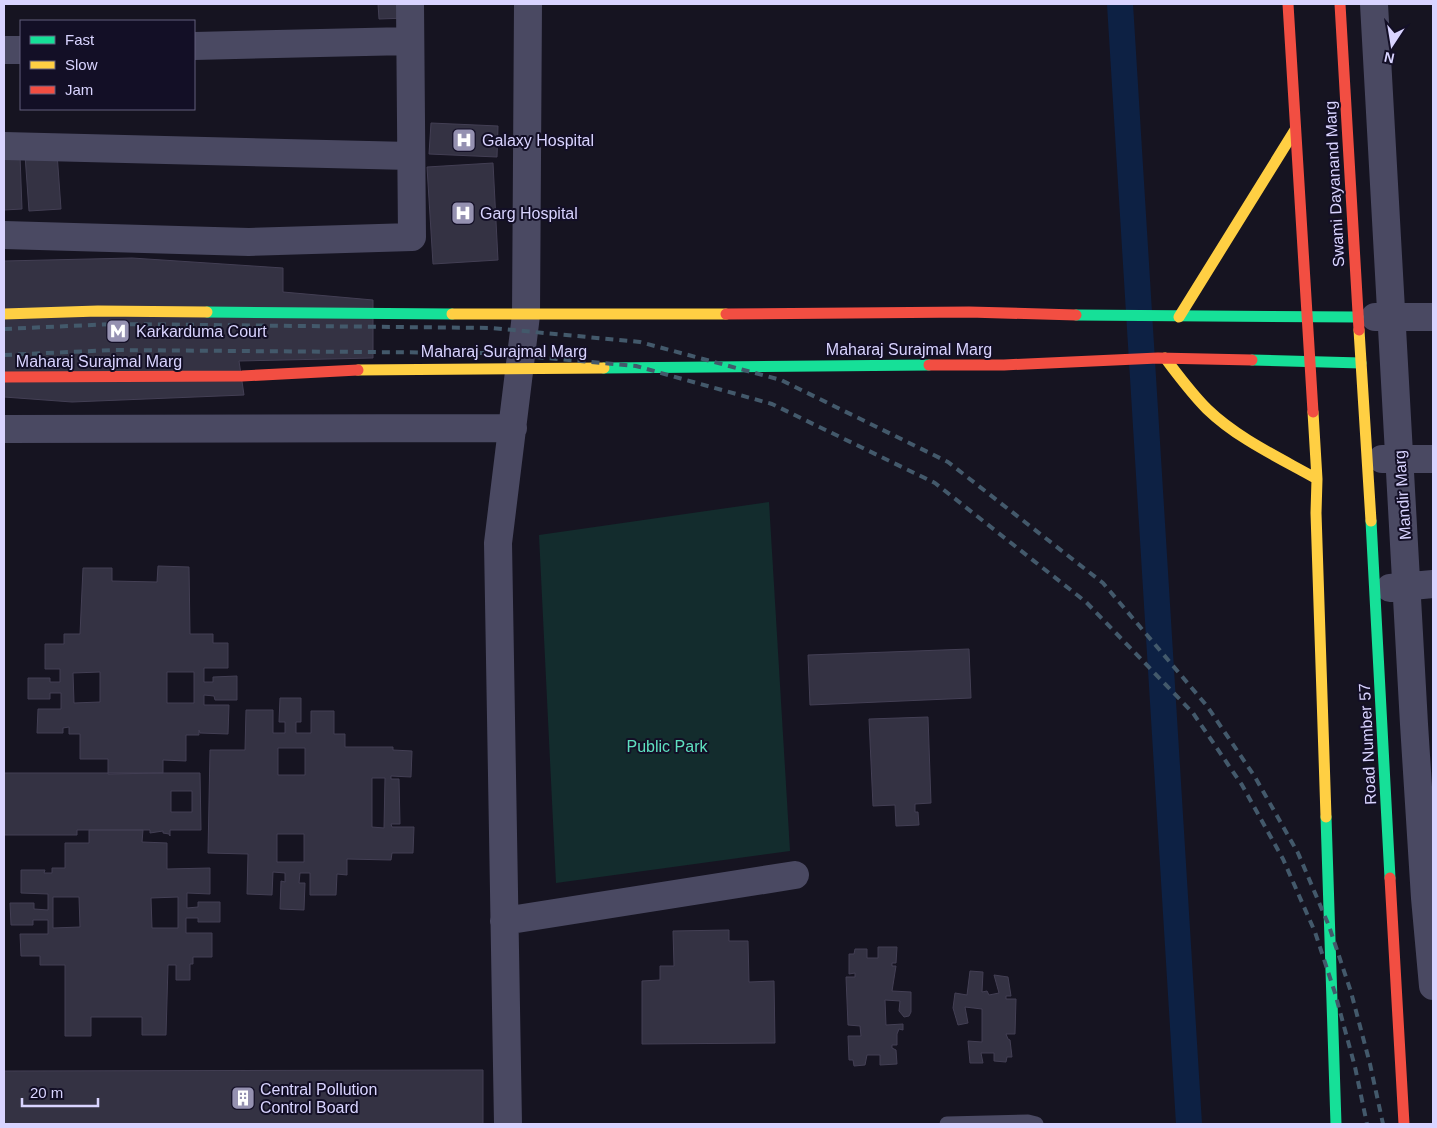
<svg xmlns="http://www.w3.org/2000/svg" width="1437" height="1128" viewBox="0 0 1437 1128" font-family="Helvetica,sans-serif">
<rect width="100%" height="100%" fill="#161421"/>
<path fill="#132c2d" d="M 769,502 L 790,851 L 556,883 L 539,535 Z"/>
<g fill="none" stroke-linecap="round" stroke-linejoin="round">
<path stroke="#0d2144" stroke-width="26" d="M 1120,4 L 1189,1124"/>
</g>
<path fill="#343243" stroke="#433f54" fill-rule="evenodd" d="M 378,4 L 406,4 L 407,18 L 379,19 Z
M 431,123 L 498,126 L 497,157 L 429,154 Z
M 57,153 L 61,209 L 29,211 L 25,155 Z
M 4,156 L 20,156 L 22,209 L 4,210 Z
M 493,163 L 498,260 L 433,264 L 427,167 Z
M 132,258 L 283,268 L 283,292 L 373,300 L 373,358 L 239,361 L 244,395 L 72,402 L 4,397 L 4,261 Z
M 158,566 L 189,567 L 190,634 L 213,634 L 213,643 L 228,643 L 228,668 L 204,668 L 204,682 L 213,682 L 213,677 L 237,676 L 237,700 L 215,700 L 214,696 L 204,695 L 204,705 L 229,705 L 228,734 L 200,733 L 199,730 L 199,735 L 186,735 L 186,761 L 163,760 L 163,773 L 108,774 L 108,759 L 80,759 L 80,734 L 69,734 L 69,727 L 63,728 L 63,733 L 37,733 L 38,709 L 61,709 L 61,693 L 50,693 L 50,699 L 28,699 L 28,678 L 50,678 L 50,682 L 60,682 L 60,669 L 45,669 L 45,644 L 64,644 L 64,634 L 80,634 L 83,568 L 112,568 L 112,581 L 157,582 ZM 100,672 L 100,702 L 74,703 L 73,673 ZM 167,672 L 194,672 L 194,703 L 167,703 Z
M 969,649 L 971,698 L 810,705 L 808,655 Z
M 280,698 L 301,698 L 301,722 L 296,722 L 296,733 L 311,733 L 311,711 L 334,711 L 334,734 L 345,734 L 345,747 L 393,747 L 393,750 L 412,751 L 411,777 L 391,776 L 391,779 L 399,779 L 400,824 L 391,824 L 392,827 L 414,827 L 413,853 L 392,853 L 391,860 L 347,859 L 347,875 L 337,874 L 336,895 L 310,895 L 310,873 L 300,873 L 299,883 L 305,883 L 304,910 L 280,909 L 281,881 L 285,882 L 285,873 L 273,872 L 272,895 L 247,894 L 248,854 L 208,853 L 210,750 L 245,750 L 246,710 L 273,710 L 273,733 L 285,733 L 285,722 L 279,722 ZM 278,748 L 305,748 L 305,775 L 278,775 ZM 372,778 L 385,778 L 384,828 L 372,827 ZM 277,834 L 304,834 L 304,862 L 277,862 Z
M 928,717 L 931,803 L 915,804 L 915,812 L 918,812 L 919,825 L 896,826 L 895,805 L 873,806 L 869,719 Z
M 4,773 L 200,773 L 201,830 L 170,830 L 170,836 L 169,834 L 163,833 L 163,831 L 150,833 L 150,830 L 77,830 L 77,835 L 4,835 ZM 171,791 L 192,791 L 192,812 L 171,812 Z
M 89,830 L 143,830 L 142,842 L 167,843 L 167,869 L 210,868 L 210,894 L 187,893 L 187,908 L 198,907 L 198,902 L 220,902 L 220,922 L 198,922 L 198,918 L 186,918 L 186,933 L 212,933 L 212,957 L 193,957 L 193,964 L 190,964 L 190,980 L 176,980 L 176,965 L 168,965 L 166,1035 L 142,1035 L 142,1017 L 91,1017 L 91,1036 L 65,1036 L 65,965 L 40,965 L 40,956 L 21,956 L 20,934 L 48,934 L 48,920 L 33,920 L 33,925 L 11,925 L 10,903 L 34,903 L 34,909 L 48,910 L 48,894 L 21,893 L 21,870 L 45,870 L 44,873 L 52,873 L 52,868 L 65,868 L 65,843 L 89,843 ZM 53,897 L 79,897 L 80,927 L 53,928 ZM 178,897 L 178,928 L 152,928 L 151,898 Z
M 729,930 L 729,941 L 748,941 L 749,982 L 774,981 L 775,1043 L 642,1044 L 642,981 L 660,980 L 660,966 L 674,966 L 673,931 Z
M 878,947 L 897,947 L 896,963 L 892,963 L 892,966 L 896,966 L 892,991 L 911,992 L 911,1012 L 909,1016 L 904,1017 L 899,1011 L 900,1001 L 885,1000 L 886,1025 L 903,1024 L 903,1030 L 899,1029 L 897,1034 L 897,1045 L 892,1045 L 892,1048 L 896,1050 L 897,1064 L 880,1065 L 880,1055 L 867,1055 L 865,1065 L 854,1066 L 853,1060 L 849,1060 L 848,1036 L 861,1036 L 860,1026 L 848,1025 L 846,977 L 855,977 L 855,973 L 849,974 L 849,954 L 854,954 L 855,949 L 867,949 L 867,958 L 878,958 Z
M 970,971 L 983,972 L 982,992 L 987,991 L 989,995 L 999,993 L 994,975 L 1008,977 L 1011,996 L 1006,996 L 1006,999 L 1016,999 L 1015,1034 L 1006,1034 L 1008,1039 L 1010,1040 L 1012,1057 L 1007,1057 L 1006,1062 L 994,1061 L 994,1053 L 981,1053 L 983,1063 L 970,1063 L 968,1041 L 982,1042 L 982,1009 L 965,1007 L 968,1023 L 958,1025 L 953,1008 L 955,993 L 967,995 Z
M 483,1070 L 483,1124 L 4,1124 L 4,1071 Z"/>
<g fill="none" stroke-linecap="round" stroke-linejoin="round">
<path stroke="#4a4962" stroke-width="15" d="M 947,1124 L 1028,1122 L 1036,1124"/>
<path stroke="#4a4962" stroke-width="28" d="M 1374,4 L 1414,724 L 1425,898 L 1433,986
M 194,46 L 409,41
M 4,50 L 21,50
M 4,146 L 410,156
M 4,235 L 249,242 L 412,237 L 410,4
M 1375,317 L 1433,317
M 4,429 L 513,428
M 1382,459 L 1433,459
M 1390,588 L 1433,584
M 504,921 L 795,875
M 508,1124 L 498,543 L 526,315 L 528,4"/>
<path stroke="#16e098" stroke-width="11" d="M 207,312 L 452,314
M 1076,315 L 1358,317
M 1252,360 L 1361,363
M 604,368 L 929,365
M 1371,521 L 1390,878
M 1326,817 L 1336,1124"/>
<path stroke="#ffcf43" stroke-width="11" d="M 4,314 L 98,311 L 207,312
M 452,314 L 726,314
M 1179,317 L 1295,130
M 1359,330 L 1371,521
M 1165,358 C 1178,375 1191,393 1207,409 C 1238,439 1280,458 1317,479
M 358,370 L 604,368
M 1313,412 L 1317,479 L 1316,513 L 1326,817"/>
<path stroke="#f24e42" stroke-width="11" d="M 1288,4 L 1313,412
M 1340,4 L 1359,330
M 726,314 L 969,312 L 1076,315
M 929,365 L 1004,365 L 1158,358 L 1252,360
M 4,377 L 242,376 L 358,370
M 1390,878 L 1404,1124"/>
<path stroke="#43596b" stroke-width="4" stroke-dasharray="8 6" stroke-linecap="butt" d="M 4,329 L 114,324 L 492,328 L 640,342 L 781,380 L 948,462 L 1103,583 L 1207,706 L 1255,777 L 1298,853 L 1329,926 L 1351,992 L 1370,1064 L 1383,1124
M 4,355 L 114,350 L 491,353 L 636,366 L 772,404 L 935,483 L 1086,602 L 1193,713 L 1242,785 L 1283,859 L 1315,932 L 1335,993 L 1355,1067 L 1367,1124"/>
</g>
<defs>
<g id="hospital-square" transform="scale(1.25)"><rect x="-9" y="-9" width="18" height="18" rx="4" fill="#9591b1" stroke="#130f26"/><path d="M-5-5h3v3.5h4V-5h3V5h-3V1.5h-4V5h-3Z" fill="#fff"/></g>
<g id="metro-square" transform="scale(1.25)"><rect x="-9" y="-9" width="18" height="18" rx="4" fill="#9591b1" stroke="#130f26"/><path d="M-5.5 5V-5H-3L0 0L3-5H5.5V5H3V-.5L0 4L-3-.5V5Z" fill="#fff"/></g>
<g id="building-square" transform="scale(1.25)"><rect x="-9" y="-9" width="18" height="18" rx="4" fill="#9591b1" stroke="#130f26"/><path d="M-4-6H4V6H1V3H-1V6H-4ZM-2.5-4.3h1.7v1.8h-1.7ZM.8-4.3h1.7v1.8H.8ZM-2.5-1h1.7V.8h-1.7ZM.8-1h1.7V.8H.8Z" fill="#fff"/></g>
</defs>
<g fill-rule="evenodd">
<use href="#hospital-square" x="464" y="140"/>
<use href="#hospital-square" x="463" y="213"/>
<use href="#metro-square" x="118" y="331"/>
<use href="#building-square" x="243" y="1098"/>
</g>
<g text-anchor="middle" stroke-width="4" stroke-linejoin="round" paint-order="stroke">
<g font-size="16" fill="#d9d4ff" stroke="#130f26" text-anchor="start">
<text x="482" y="146">Galaxy Hospital</text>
<text x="480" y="219">Garg Hospital</text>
<text x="136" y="337">Karkarduma Court</text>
<text x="260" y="1095">Central Pollution<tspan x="260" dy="18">Control Board</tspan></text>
</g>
<g font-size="16" fill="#d9d4ff" stroke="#130f26">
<text transform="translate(1334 184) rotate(-93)" y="6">Swami Dayanand Marg</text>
<text x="909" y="355">Maharaj Surajmal Marg</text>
<text x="504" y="357">Maharaj Surajmal Marg</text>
<text x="99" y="367">Maharaj Surajmal Marg</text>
<text transform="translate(1402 495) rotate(-94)" y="6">Mandir Marg</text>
<text transform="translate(1367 744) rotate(-93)" y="6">Road Number 57</text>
</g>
<g font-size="16" fill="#5fe0c0" stroke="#130f26">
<text x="667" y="752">Public Park</text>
</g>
</g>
<rect width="1437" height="1128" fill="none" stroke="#d9d4ff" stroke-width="10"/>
<rect x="20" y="20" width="175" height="90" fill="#130f26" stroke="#625e7d"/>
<rect x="30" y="36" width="25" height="8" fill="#16e098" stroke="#625e7d"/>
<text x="65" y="45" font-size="15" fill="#d9d4ff">Fast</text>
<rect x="30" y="61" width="25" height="8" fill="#ffcf43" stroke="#625e7d"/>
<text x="65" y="70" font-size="15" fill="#d9d4ff">Slow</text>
<rect x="30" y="86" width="25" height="8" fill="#f24e42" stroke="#625e7d"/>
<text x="65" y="95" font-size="15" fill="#d9d4ff">Jam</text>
<g transform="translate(1392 45) rotate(192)" stroke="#130f26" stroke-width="4" paint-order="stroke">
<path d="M0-4L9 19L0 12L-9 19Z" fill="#d9d4ff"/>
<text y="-8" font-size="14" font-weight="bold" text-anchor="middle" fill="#d9d4ff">N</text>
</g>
<path d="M22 1098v8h76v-8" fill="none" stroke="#d9d4ff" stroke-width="2.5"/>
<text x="30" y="1098" font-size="15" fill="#d9d4ff" stroke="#130f26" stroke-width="4" paint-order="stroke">20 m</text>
</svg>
